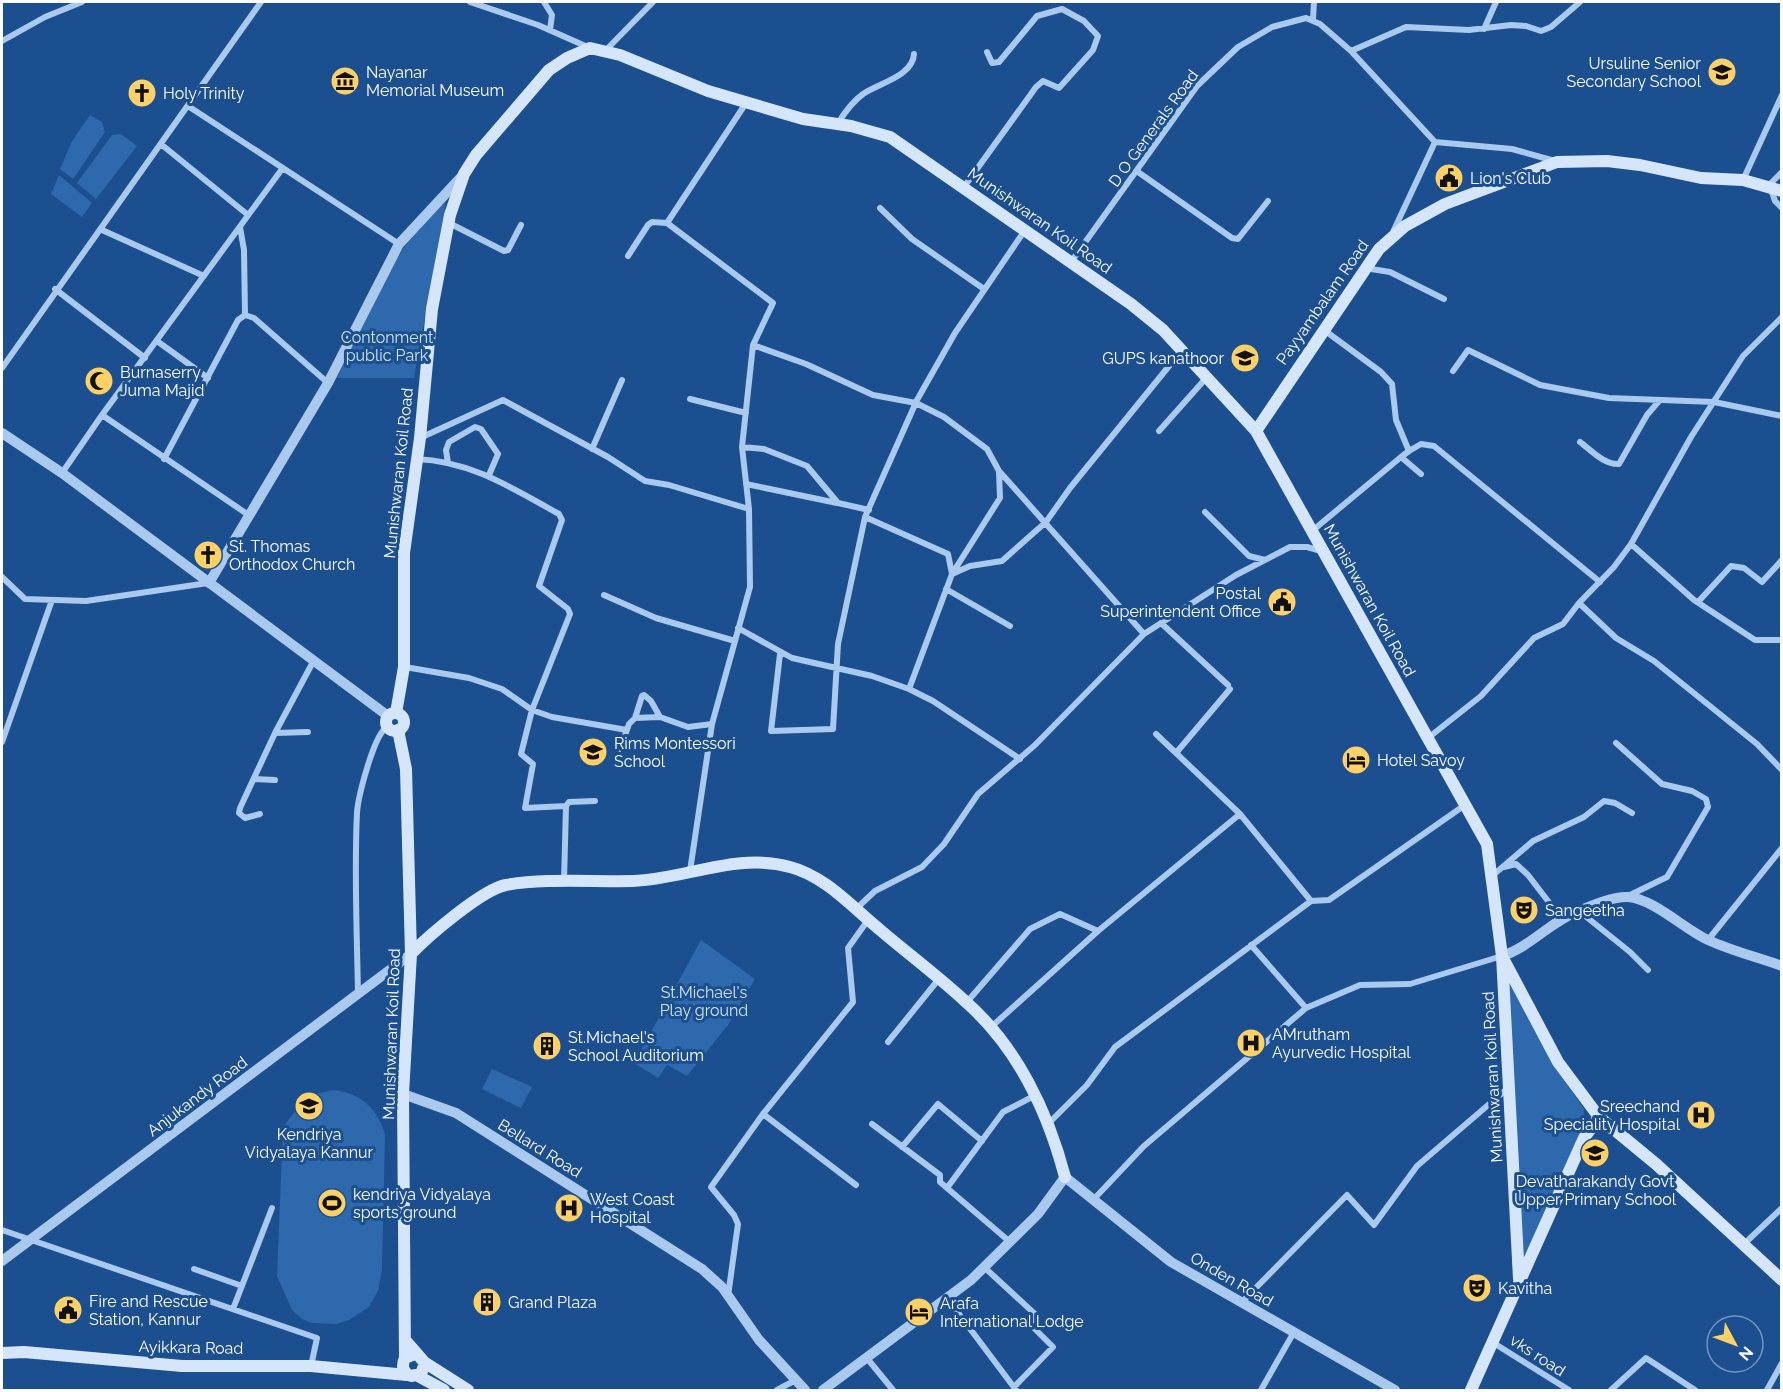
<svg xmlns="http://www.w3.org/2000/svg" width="1783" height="1392" viewBox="0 0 1783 1392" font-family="Raleway,sans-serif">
<rect width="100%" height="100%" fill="#1b4f8f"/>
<path fill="#2e69ad" d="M 90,115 L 102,122 L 105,132 L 73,179 L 60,169 L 72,141 Z
M 121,134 L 137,146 L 96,199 L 77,183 L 112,135 Z
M 59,175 L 92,203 L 82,217 L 51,194 Z
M 446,202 L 414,378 L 337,378 C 361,328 384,275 416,230 C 423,220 436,211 446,202 Z
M 701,940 L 755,979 L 728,1025 L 687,1076 L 667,1065 L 658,1078 L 634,1063 Z
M 1505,965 L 1553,1064 L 1584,1109 L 1583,1129 L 1521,1266 Z
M 492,1069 L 532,1087 L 521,1108 L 482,1089 Z
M 333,1090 C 361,1093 377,1108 385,1134 L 382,1270 L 378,1291 L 369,1307 L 349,1320 L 336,1324 L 312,1323 L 302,1319 L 292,1310 L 277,1276 L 283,1127 L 301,1103 L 312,1095 Z"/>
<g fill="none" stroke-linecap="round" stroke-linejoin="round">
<path stroke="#a9c9ee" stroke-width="6" d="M 470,2 L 538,25 L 590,48
M 544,2 L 552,15 L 550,30
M 1313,19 L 1314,2
M 1484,29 L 1496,2
M 2,41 L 45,17 L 82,2
M 605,51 L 653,2
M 1351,51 L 1406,27 L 1469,30 L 1511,25 L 1526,26 L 1541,31 L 1551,27 L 1580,2
M 746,103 L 667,223 L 773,303 L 753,345
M 188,106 L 399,244
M 838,123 C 845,112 852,102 863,94 C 879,83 913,76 914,54
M 1435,142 L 1512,149 L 1555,161
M 162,145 L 248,215
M 1138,172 L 1232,238 L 1238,239 L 1268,201
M 1743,180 L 1782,95
M 964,187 L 1036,87 L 1043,81 L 1059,88 L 1093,50 L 1098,36 L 1084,21 L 1062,9 L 1037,16 L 999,62 L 992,63 L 987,52
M 1767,187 L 1782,172
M 1771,189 L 1775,201 L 1782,208
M 880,208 L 912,239 L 984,289
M 449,223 L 504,251 L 508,250 L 521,225
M 240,227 L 244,250 L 245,315
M 102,230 L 204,276
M 1393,232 L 1435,142
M 628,256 L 648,225 L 652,222 L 667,223
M 1071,262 L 1197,86 L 1238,47 L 1272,27 L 1306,18 L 1320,24 L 1351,51 L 1435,142
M 1365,268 L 1390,272 L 1444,299
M 55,289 L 145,358
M 245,315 L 254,318 L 328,383
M 1324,330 L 1381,372 L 1392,384 L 1396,420 L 1409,451 L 1401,457 L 1421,474
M 157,341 L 208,378
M 2,368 L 261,2
M 1453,371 L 1468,350 L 1540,385 L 1609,398 L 1714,402 L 1782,416
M 690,399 L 746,413
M 1159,431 L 1207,377
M 420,438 L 503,400 L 608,457 L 645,481 L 669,485 L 749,509
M 1580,442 C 1591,450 1604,465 1619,464 L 1647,415 L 1659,401
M 742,447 L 753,345 L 806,364 L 873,395 L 916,403 L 944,417 L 987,449 L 999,471 L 1144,634
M 592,449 L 622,380
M 1409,451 L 1421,444 L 1434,446 L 1600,582
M 164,459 L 238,320 L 245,315
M 416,459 C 471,461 512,488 559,514 L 562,520 L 539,586 L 568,609 L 570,614 L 532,710 L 521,754 L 533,764 L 525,808 L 566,806 L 569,802 L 595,801
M 448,463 L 446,450 L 449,442 L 475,427 L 481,429 L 498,454 L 489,475
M 62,473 L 102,415
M 746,484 L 837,503
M 1205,512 L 1249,556 L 1265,560
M 250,516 L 102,415 L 282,169
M 865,517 L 948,554 L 952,574 L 909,689 L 933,701 L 1020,759
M 1312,531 L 1401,457
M 1631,544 L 1694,600 L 1755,640 L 1782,640
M 952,574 L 970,566 L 1002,561 L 1046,522 L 1070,488 L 1182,350
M 952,574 L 1000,498 L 999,472
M 2,577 L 25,599 L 86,601 L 208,583
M 946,589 L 1010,626
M 604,595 L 656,618 L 735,641
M 1698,602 L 1731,566 L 1744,568 L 1762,582 L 1782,560
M 1579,603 L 1616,638 L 1654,661 L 1757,744 L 1782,770
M 1161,623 L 1228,685
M 738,628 L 792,658 L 872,676 L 909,689
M 780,654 L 771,731 L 833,729 L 838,644 L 865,517 L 917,400 L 955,333 L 1025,230
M 405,667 L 469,678 L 502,689 L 532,710 L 552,717 L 627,730
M 635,718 L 660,717 L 688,727 L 712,724
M 275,733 L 308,732
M 1156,734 L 1240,814
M 1428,738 L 1481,696 L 1534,638 L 1563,624 L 1579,603 L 1614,567 L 1631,544 L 1691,437 L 1743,356 L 1782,317
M 2,742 L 52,600
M 1616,743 L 1662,784 L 1692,791 L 1706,799 L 1708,807 L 1667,877 L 1628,896
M 620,749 L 629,724 L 635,718 L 642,696 L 644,695 L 651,701 L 660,717
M 1176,753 L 1230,689
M 254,779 L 275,780
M 260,814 L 245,818 L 239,813 L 240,808 L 275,733 L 314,660
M 1504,867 L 1516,864 L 1528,875 L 1561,918
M 690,871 L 712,724 L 750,587 L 749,509 L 742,447 L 764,449 L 807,466 L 838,503 L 869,510
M 1492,876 L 1533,841 L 1584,817 L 1604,801 L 1615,803 L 1632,813
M 564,881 L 566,806
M 1311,901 L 1329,900 L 1465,805
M 857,908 L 875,891 L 922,867 L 944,844 L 978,794 L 1035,745 L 1144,634 L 1236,575 L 1290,547 L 1307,547 L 1321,551
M 1579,911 L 1630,952 L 1648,970
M 1708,940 L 1782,848
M 1251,945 L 1306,1008
M 358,994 C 357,934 354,872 357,813 C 358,797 374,734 387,727
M 967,1002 L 1030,929 L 1060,914 L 1098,931 L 1240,814 L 1311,901 L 1115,1047 L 1087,1085 L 1048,1124
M 990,1028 L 1098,931
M 888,1042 L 938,980
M 763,1114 L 856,1185
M 872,1124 L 940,1175 L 940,1182 L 1010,1242
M 902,1147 L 938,1104 L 982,1141
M 947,1188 L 1003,1112 L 1034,1096
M 1093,1200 L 1144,1146 L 1306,1008 L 1360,985 L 1410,984 L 1502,956
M 2,1230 L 314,1337 L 317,1338 L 311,1366
M 1744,1244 L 1782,1208
M 984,1267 L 1036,1315 L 1030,1324 L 1053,1347 L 1014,1387
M 194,1269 L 242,1286
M 728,1296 L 738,1224 L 734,1215 L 711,1187 L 763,1114 L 853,1002 L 848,948 L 868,920
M 947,1298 L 1016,1390
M 1242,1302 L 1347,1195 L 1374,1225 L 1417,1166 L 1508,1088
M 233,1309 L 272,1208
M 1492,1342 L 1569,1390
M 866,1357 L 893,1390
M 777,1390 L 796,1380
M 1261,1390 L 1294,1332
M 1611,1390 L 1646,1358 L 1695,1390
M 1767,1390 L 1782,1363"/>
<path stroke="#a9c9ee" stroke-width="10" d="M 2,433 L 62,473 L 388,716
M 209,583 L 328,383 L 399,244 L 464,174
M 1502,956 C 1530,947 1549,923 1576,912 C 1591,906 1613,896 1628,897 C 1654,899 1684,929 1708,940 C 1732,951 1757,957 1782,966
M 403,1094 L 456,1113 L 702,1269 L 722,1287 L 759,1340 L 805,1390
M 2,1261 L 411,954
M 823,1390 L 971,1280 L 1038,1214 L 1065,1177 L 1171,1262 L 1395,1390"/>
<path stroke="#d6e6fa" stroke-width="12" d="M 1256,431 L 1379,249 L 1405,226 L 1445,204 L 1557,162 L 1607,161 L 1640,165 L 1701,178 L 1743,180 L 1782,191
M 396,713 L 404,667 L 404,553 L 420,438 L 432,309 L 450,215 L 464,174 L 476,155 L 549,70 L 567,58 L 590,48 L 620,55 L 708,91 L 803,119 L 851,126 L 890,137 L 1131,304 L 1163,330 L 1256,431 L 1487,844 L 1502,956 L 1519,1279
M386 722a9 9 0 1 1 18 0a9 9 0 1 1-18 0Z
M 398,730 L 406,769 L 411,954 L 403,1094 L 405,1358
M 411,954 C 428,936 483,889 506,885 C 542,878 595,882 633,881 C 686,879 737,852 790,867 C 825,876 852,907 879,929 C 907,953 938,976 966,1002 C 1017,1047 1048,1112 1065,1177
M 1504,960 L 1558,1062 L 1599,1117 L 1656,1164 L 1782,1280
M 405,1340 L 425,1363 L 421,1374 L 411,1376 C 403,1373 401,1366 405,1358 L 415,1354
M 2,1353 L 24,1352 L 182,1366 L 311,1366 L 407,1375
M 424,1362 L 468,1390
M 418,1376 L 444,1390
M 1471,1390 L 1584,1138 L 1599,1117"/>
</g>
<defs>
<g id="school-disc" transform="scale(1.5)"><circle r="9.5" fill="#ffd166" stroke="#1b4f8f"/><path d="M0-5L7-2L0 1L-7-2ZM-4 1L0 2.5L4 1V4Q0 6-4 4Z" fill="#111"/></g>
<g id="museum-disc" transform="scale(1.5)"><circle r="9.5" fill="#ffd166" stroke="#1b4f8f"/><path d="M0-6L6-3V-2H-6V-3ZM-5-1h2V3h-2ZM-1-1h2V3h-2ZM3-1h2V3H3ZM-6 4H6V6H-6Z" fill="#111"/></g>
<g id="church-disc" transform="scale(1.5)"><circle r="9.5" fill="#ffd166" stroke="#1b4f8f"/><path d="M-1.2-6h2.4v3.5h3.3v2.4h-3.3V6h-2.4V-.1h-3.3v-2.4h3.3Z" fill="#111"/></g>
<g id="civic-disc" transform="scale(1.5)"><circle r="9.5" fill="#ffd166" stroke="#1b4f8f"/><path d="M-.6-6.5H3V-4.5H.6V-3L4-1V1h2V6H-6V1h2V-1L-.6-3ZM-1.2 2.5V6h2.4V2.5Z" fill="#111"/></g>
<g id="mosque-disc" transform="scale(1.5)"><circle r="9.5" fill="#ffd166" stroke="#1b4f8f"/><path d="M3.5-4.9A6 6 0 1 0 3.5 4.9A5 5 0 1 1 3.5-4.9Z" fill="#111"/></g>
<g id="hotel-disc" transform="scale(1.5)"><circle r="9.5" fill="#ffd166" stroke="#1b4f8f"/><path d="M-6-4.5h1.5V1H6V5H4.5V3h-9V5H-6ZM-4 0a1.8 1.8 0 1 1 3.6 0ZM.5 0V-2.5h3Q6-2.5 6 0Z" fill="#111"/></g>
<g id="theatre-disc" transform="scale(1.5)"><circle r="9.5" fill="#ffd166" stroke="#1b4f8f"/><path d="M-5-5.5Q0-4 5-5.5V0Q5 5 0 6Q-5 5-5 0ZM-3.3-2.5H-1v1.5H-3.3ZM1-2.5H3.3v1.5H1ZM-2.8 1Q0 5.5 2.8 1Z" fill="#111"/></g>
<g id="hospital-disc" transform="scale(1.5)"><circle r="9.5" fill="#ffd166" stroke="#1b4f8f"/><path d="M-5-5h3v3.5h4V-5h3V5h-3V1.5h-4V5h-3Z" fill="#111"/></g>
<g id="building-disc" transform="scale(1.5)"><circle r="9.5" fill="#ffd166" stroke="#1b4f8f"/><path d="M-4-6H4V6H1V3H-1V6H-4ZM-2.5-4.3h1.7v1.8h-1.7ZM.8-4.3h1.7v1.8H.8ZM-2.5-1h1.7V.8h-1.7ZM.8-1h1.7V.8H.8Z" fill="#111"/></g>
<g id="stadium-disc" transform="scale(1.5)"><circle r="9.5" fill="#ffd166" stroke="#1b4f8f"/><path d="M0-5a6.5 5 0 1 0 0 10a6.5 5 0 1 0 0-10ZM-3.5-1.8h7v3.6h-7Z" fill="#111"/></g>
</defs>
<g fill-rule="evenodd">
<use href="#school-disc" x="1722" y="72"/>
<use href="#museum-disc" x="345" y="81"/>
<use href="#church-disc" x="142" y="93"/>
<use href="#civic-disc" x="1449" y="178"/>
<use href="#school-disc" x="1245" y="358"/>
<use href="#mosque-disc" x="99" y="381"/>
<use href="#church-disc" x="208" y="555"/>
<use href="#civic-disc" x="1282" y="602"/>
<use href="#school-disc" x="593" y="752"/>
<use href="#hotel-disc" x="1356" y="760"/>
<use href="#theatre-disc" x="1524" y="910"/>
<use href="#hospital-disc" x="1251" y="1043"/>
<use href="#building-disc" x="547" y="1046"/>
<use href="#school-disc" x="309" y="1106"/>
<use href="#hospital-disc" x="1701" y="1115"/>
<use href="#school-disc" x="1595" y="1153"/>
<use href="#stadium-disc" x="332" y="1203"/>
<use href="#hospital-disc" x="569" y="1208"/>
<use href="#theatre-disc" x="1477" y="1288"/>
<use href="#building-disc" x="487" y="1302"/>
<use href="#civic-disc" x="68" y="1310"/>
<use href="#hotel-disc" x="919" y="1312"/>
</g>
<g text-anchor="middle" stroke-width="6" stroke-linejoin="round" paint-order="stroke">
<g font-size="16" fill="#fff" stroke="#1b4f8f" text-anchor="start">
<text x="1701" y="69" text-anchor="end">Ursuline Senior<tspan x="1701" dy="18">Secondary School</tspan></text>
<text x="366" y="78">Nayanar<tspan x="366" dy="18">Memorial Museum</tspan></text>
<text x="163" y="99">Holy Trinity</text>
<text x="1470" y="184">Lion's Club</text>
<text x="1224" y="364" text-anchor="end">GUPS kanathoor</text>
<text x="120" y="378">Burnaserry<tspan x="120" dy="18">Juma Majid</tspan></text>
<text x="229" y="552">St. Thomas<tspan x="229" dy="18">Orthodox Church</tspan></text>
<text x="1261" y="599" text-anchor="end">Postal<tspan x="1261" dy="18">Superintendent Office</tspan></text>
<text x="614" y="749">Rims Montessori<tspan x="614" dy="18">School</tspan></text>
<text x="1377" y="766">Hotel Savoy</text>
<text x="1545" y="916">Sangeetha</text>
<text x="1272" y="1040">AMrutham<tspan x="1272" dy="18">Ayurvedic Hospital</tspan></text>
<text x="568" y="1043">St.Michael's<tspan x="568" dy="18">School Auditorium</tspan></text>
<text x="1680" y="1112" text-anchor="end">Sreechand<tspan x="1680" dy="18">Speciality Hospital</tspan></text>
<text x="309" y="1140" text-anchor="middle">Kendriya<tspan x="309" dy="18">Vidyalaya Kannur</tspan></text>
<text x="1595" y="1187" text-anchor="middle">Devatharakandy Govt<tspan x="1595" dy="18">Upper Primary School</tspan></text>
<text x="353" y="1200">kendriya Vidyalaya<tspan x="353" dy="18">sports ground</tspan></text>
<text x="590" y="1205">West Coast<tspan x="590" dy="18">Hospital</tspan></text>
<text x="1498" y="1294">Kavitha</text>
<text x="89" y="1307">Fire and Rescue<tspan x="89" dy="18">Station, Kannur</tspan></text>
<text x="508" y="1308">Grand Plaza</text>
<text x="940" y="1309">Arafa<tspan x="940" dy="18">International Lodge</tspan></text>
</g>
<g font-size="16" fill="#fff" stroke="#1b4f8f">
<text transform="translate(1153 128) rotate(-54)" y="6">D O Generals Road</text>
<text transform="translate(1040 220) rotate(35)" y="6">Munishwaran Koil Road</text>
<text transform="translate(1322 302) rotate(-55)" y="6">Payyambalam Road</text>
<text transform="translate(398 473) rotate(-84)" y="6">Munishwaran Koil Road</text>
<text transform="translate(1370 600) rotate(61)" y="6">Munishwaran Koil Road</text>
<text transform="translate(391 1034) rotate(-88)" y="6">Munishwaran Koil Road</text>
<text transform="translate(1492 1077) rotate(-93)" y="6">Munishwaran Koil Road</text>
<text transform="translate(197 1096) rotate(-37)" y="6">Anjukandy Road</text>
<text transform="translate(540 1148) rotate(32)" y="6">Bellard Road</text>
<text transform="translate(1232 1279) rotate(30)" y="6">Onden Road</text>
<text transform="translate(191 1347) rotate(1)" y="6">Ayikkara Road</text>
<text transform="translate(1538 1355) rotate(33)" y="6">vks road</text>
</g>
<g font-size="16" fill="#cfe3fa" stroke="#1b4f8f">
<text x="387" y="343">Contonment<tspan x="387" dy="18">public Park</tspan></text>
<text x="704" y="998">St.Michael's<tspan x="704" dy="18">Play ground</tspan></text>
</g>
</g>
<rect width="1783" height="1392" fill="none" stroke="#ffffff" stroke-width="6"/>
<g transform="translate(1735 1344) rotate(131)"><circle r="28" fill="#1b4f8f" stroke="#7695bc" stroke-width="1.5"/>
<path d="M0-4.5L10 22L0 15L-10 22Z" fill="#ffd166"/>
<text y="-9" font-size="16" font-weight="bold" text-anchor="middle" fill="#ffffff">N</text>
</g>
</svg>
